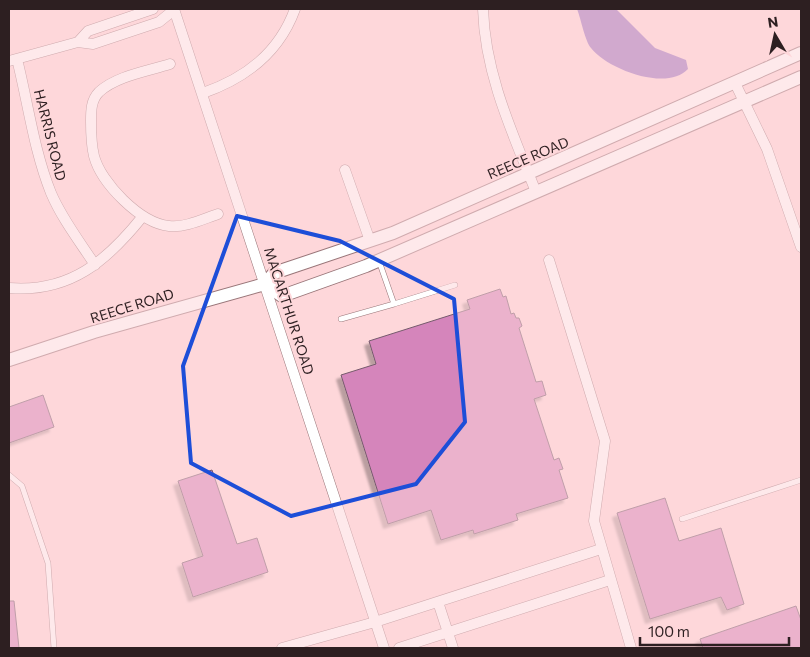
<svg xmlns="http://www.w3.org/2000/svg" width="810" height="657" viewBox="0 0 810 657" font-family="Commissioner,sans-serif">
<defs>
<filter id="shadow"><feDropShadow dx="-4.5" dy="4.5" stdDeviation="1" flood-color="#0004"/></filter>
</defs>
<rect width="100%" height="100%" fill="#fed7da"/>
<path fill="#9b72bf" d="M 577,9 L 616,9 L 655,48 L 686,60 L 688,69 C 667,92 607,69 591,48 C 585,41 581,19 577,9 Z"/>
<path fill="#d585bb" stroke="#755a6c" filter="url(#shadow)" d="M 500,289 L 503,297 L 506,296 L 511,314 L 514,313 L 516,318 L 519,318 L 522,326 L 519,328 L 536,382 L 542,381 L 546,395 L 534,399 L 554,460 L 559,458 L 563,469 L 559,470 L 568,498 L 516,514 L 518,520 L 474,534 L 473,530 L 441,540 L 431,510 L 388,524 L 341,375 L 376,364 L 369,341 L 470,309 L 467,300 Z
M 43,395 L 54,427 L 9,443 L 9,407 Z
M 212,470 L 237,544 L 257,538 L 268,572 L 193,597 L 182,563 L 203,556 L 178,481 Z
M 665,498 L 679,541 L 721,528 L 744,604 L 727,610 L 721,597 L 650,619 L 617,513 Z
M 9,601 L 14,601 L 19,648 L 9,648 Z
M 796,606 L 801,620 L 801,648 L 703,648 L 700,639 Z"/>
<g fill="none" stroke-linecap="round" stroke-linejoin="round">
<g stroke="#997679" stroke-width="6">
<path id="service" d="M 379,261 L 394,304 L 455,285
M 341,319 L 394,304
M 9,475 L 22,486 L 48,563 L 54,648
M 682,519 L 801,480"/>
</g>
<g stroke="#997679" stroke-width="11">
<path id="minor" d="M 174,9 L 384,648
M 483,9 C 485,74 512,132 536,192
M 78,42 L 88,31 L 153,9
M 17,59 C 28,103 34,151 51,193 C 62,219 80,242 95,265
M 9,61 L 78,42 L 93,44 L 159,22 L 175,9
M 170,64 C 148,71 116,76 99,92 C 91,100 91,111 91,121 C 91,133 91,144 94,156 C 101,183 140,223 169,226 C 185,228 203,219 218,214
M 735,83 L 767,149 L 801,247
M 203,93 C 246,78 279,53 295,9
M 345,170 L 370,241
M 549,260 L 605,441 L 594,521 L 631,648
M 9,288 C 70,293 107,261 143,216
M 438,602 L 453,648
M 282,648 L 375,622 L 601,549
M 399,648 L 610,580"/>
</g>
<g stroke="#997679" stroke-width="14">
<path id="tertiary" d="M 265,284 L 282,296 L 366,266 L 801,77
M 9,360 L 94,332 L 265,284 L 274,273 L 393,233 L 801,53"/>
</g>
<use href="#service" stroke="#fff" stroke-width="5"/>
<use href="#minor" stroke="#fff" stroke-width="10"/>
<use href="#tertiary" stroke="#fff" stroke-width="12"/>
</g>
<path d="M0 0H810V657H0ZM 237,216 L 340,241 L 454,299 L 465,422 L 416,484 L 291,516 L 191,463 L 183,366 Z" fill="#fed7da" fill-opacity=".55" fill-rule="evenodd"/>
<path fill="none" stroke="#1d4ed8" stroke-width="4" stroke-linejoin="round" d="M 237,216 L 340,241 L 454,299 L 465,422 L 416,484 L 291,516 L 191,463 L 183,366 Z"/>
<g text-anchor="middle" stroke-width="4" stroke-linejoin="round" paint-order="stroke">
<g font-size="14" fill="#2d1f21" stroke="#fed7da">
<text transform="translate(50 135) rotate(76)" y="5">HARRIS ROAD</text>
<text transform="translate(528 158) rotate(-23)" y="5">REECE ROAD</text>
<text transform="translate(132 306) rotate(-17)" y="5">REECE ROAD</text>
<text transform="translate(289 311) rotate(72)" y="5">MACARTHUR ROAD</text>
</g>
</g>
<rect width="810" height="657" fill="none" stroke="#2d1f21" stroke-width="20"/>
<g transform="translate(775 35) rotate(351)" stroke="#fed7da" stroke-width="4" paint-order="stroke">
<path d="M0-4L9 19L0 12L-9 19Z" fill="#2d1f21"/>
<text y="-8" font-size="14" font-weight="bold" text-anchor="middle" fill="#2d1f21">N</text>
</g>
<path d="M640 637v8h149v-8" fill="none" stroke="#2d1f21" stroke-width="2.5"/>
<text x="648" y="637" font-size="15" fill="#2d1f21" stroke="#fed7da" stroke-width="4" paint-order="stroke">100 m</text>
</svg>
